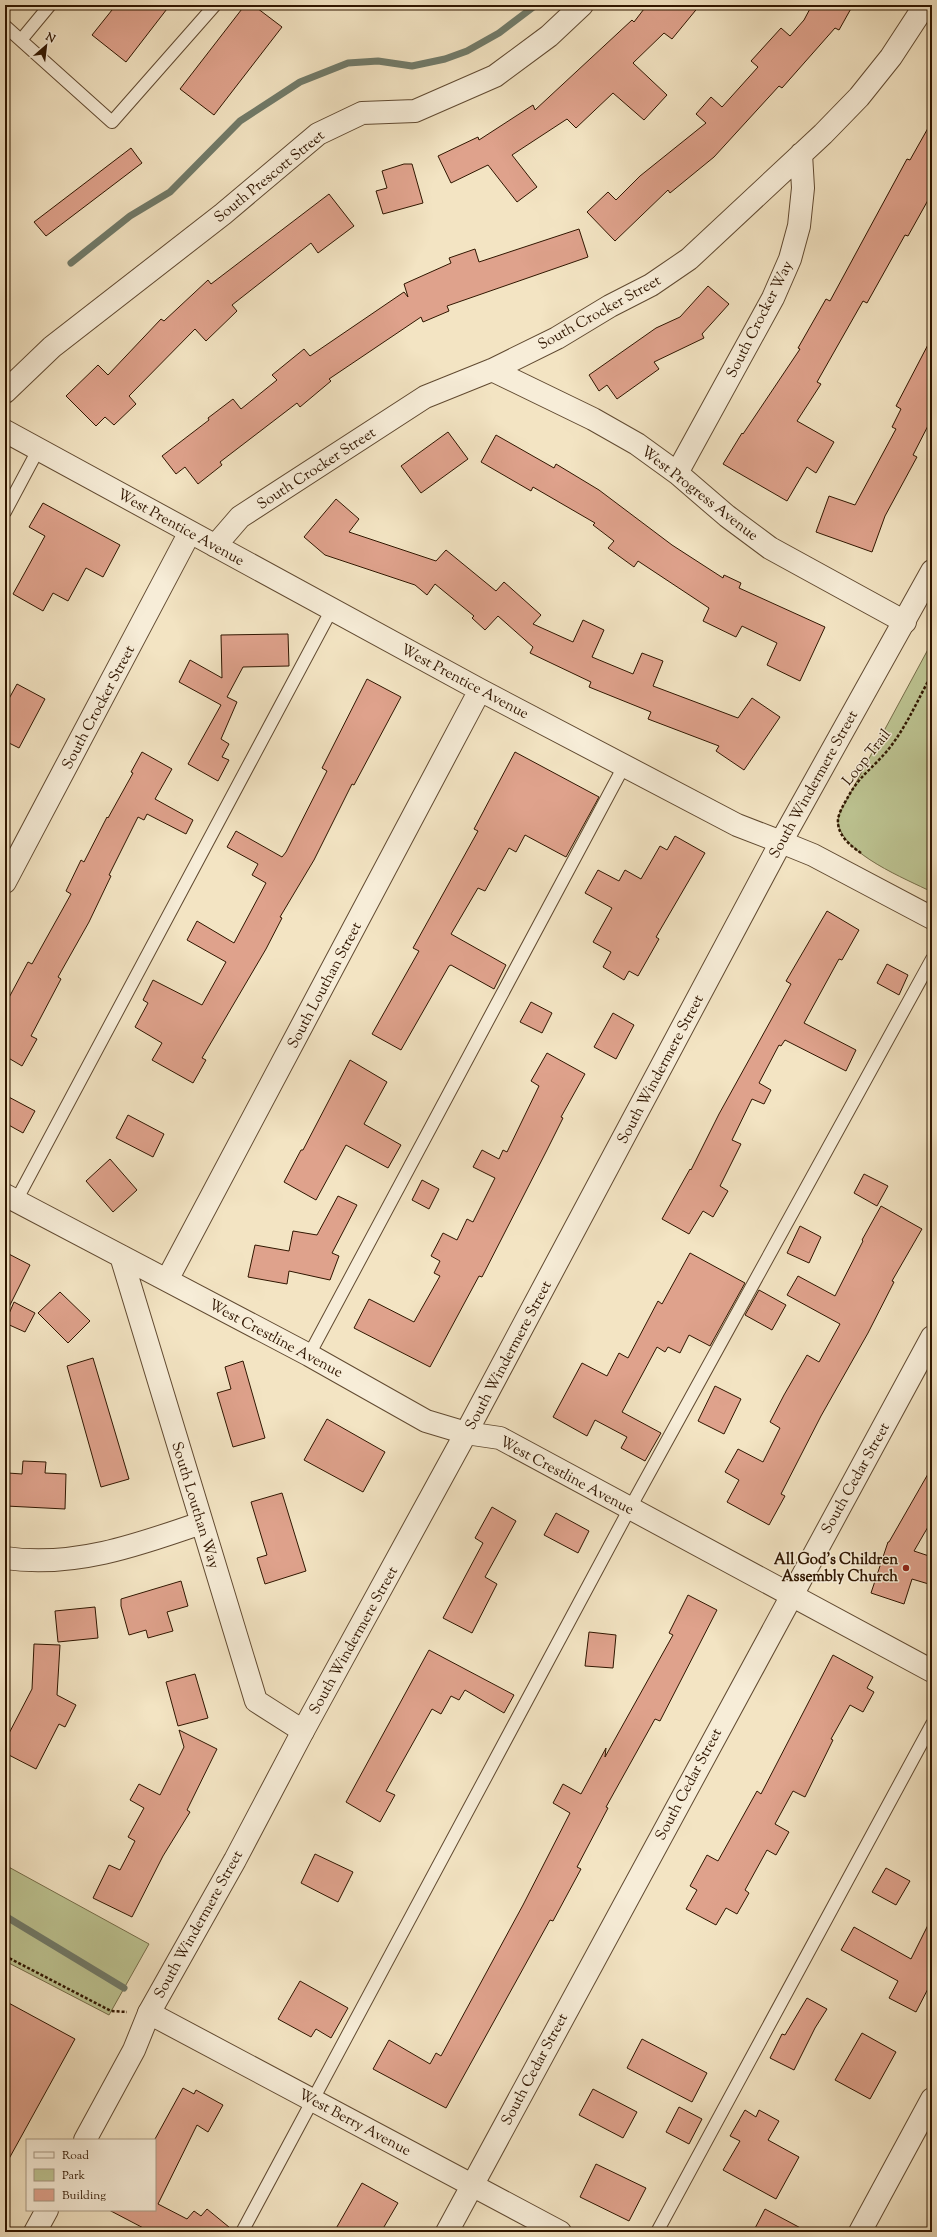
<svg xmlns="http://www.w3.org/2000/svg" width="937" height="2237" viewBox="0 0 937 2237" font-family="'Sorts Mill Goudy',serif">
<rect width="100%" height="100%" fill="#f3e4c3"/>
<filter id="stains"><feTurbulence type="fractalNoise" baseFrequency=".005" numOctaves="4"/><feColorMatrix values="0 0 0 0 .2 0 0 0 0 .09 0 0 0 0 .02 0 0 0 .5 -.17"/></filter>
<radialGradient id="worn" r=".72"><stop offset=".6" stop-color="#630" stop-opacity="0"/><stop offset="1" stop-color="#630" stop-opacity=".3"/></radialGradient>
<path fill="#bdc492" stroke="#766d49" d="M 932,642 L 932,892 C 906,879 843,854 838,823 C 837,817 842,809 845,803 Z
M 5,1865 L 149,1944 L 109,2015 L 5,1961 Z"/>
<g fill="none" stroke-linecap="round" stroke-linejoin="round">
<path stroke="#717b6a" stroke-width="7" d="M 71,263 L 130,216 L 170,192 L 240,121 L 300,82 L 348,63 L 378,61 L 412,66 L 445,59 L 467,51 L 499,33 L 536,5
M 5,1916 L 124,1988"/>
</g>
<path fill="#dfa28c" stroke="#301600" d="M 116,5 L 170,5 L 126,62 L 92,35 Z
M 245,5 L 253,5 L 282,27 L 214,115 L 180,89 Z
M 647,5 L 700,5 L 672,39 L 664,33 L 633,63 L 667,95 L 644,120 L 613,93 L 576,128 L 567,119 L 512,155 L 537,187 L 517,202 L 488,165 L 451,183 L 438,156 L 478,137 L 479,140 L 533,105 L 535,110 L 632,20 L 634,22 Z
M 812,5 L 853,5 L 839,30 L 835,28 L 782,88 L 779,86 L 714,157 L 670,193 L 668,190 L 615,241 L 587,212 L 608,192 L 616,200 L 640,176 L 706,123 L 696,114 L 711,97 L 722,107 L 758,67 L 751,61 L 781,28 L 790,36 L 804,20 Z
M 932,121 L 932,193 L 908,236 L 905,235 L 867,303 L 863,301 L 817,382 L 821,384 L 797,421 L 834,442 L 816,473 L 807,467 L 787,501 L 723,464 L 742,433 L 743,434 L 800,349 L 798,348 L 826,299 L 830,301 L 907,159 L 910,160 Z
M 131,148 L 142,163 L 46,236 L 34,222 Z
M 404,164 L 412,164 L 423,203 L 383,214 L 376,191 L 387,188 L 382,171 Z
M 329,194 L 354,226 L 318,253 L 311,243 L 232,305 L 237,311 L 206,341 L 195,329 L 129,396 L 136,404 L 114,425 L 105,417 L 96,426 L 66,396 L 98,365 L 108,375 L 161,319 L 164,321 L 208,280 L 211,284 Z
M 579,229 L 588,257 L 447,306 L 449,311 L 423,322 L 421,317 L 329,379 L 331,381 L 300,407 L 297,403 L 220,462 L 222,465 L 198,484 L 185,467 L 176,474 L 162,456 L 209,420 L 208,418 L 233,399 L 241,409 L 277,380 L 272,375 L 304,349 L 310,356 L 404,292 L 408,297 L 404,284 L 451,263 L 449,258 L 475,249 L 479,262 Z
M 708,286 L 729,304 L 702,334 L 704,338 L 654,362 L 659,369 L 617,399 L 607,385 L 599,391 L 589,375 L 656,328 L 680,317 Z
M 932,337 L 932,418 L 913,455 L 917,457 L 885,516 L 872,552 L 816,532 L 829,496 L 855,505 L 896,429 L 892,427 L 901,409 L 896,406 Z
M 448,432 L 468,459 L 421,493 L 401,466 Z
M 496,435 L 554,468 L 556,464 L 599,490 L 672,545 L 723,578 L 724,575 L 741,583 L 739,588 L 825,627 L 800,681 L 767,665 L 777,643 L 742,626 L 736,637 L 703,621 L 709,608 L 638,561 L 634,567 L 608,548 L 614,541 L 593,525 L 595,523 L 533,487 L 531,491 L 481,462 Z
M 336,499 L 359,519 L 349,532 L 436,561 L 446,550 L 496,591 L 504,582 L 541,615 L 533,624 L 573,642 L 583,620 L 604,630 L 592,657 L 633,674 L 642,653 L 663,661 L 653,686 L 738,718 L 752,698 L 780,717 L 744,770 L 716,751 L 719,746 L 648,719 L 651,712 L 589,687 L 591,682 L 530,653 L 533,647 L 498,616 L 485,630 L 472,618 L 474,616 L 435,584 L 427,595 L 415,585 L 325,555 L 304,537 Z
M 43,503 L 120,545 L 103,577 L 86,568 L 68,601 L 53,593 L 43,611 L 13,594 L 45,536 L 29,527 Z
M 288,634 L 289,666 L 243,667 L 227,697 L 237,702 L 221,739 L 229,744 L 222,757 L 229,760 L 218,781 L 188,764 L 221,705 L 179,682 L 190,660 L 222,678 L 221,635 Z
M 367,679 L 401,697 L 354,785 L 352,784 L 314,860 L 280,917 L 282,918 L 266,949 L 202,1058 L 206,1060 L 193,1083 L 152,1060 L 162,1043 L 135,1027 L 148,1003 L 143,1000 L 153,980 L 202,1005 L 226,962 L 187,940 L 197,921 L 234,943 L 266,883 L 252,875 L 258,864 L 227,847 L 236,831 L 282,857 L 286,852 L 327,771 L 322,768 Z
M 17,684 L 45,699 L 19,748 L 5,741 L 5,706 Z
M 142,752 L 172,769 L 155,799 L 193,820 L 186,834 L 147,814 L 144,820 L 138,817 L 109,875 L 111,876 L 89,922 L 58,977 L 61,979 L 31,1036 L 37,1039 L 22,1066 L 5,1056 L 5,1005 L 28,962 L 32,964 L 71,894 L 66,891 L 81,860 L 84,862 L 107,817 L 108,818 L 133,773 L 131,772 Z
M 515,752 L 599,797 L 566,857 L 525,835 L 516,852 L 509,848 L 485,891 L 478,888 L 451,934 L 506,965 L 494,989 L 451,965 L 449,966 L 401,1050 L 372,1034 L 419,951 L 413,948 L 478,831 L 474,829 Z
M 675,836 L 705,853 L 656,937 L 659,939 L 638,976 L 629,971 L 624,980 L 603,967 L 611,952 L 593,942 L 612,908 L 585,893 L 598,870 L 619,881 L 625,870 L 641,879 L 660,846 L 667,850 Z
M 827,911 L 859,930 L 842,960 L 839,959 L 804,1023 L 856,1050 L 846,1071 L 785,1040 L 781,1046 L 779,1045 L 759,1083 L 771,1090 L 764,1104 L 752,1099 L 732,1140 L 741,1144 L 720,1186 L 728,1191 L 713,1217 L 703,1211 L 689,1234 L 662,1219 L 690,1169 L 691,1170 L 719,1114 L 791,984 L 786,981 Z
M 887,964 L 908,975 L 899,995 L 877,983 Z
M 531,1002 L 552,1013 L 542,1033 L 520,1022 Z
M 613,1013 L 634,1025 L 616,1059 L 594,1047 Z
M 547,1053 L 585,1074 L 561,1117 L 563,1118 L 547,1150 L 482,1277 L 479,1276 L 430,1367 L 354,1328 L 369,1299 L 414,1322 L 440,1276 L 434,1273 L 440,1261 L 431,1256 L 443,1233 L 457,1240 L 467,1219 L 473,1222 L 495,1178 L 473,1167 L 482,1150 L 499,1159 L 503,1150 L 507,1152 L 539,1086 L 531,1081 Z
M 350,1060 L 387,1082 L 364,1124 L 401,1145 L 388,1168 L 346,1145 L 316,1200 L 284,1182 L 301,1150 L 303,1150 Z
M 5,1095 L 35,1111 L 23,1133 L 5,1123 Z
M 128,1115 L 164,1134 L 153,1157 L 116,1138 Z
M 110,1159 L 137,1190 L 113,1212 L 86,1181 Z
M 864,1174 L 888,1186 L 877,1206 L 854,1193 Z
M 422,1180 L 439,1189 L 429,1209 L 412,1200 Z
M 338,1196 L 357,1205 L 332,1253 L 339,1256 L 330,1280 L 289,1271 L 287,1284 L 248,1277 L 255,1245 L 289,1251 L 293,1231 L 317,1235 Z
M 881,1206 L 922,1229 L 892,1281 L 894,1282 L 868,1333 L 821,1416 L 781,1494 L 785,1496 L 769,1525 L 727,1502 L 739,1480 L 725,1472 L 738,1449 L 763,1462 L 780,1428 L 770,1422 L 784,1395 L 807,1355 L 819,1362 L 840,1324 L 787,1295 L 798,1276 L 835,1296 L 863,1241 L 862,1240 Z
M 800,1226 L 821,1237 L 809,1263 L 787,1253 Z
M 5,1252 L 30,1265 L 5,1315 Z
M 690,1253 L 745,1283 L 710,1346 L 689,1335 L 680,1353 L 668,1347 L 665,1352 L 657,1347 L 622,1412 L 661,1433 L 645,1461 L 621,1448 L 627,1437 L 595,1420 L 587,1436 L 553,1417 L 582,1363 L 607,1376 L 619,1353 L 628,1358 L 658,1301 L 662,1304 Z
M 759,1290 L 786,1305 L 772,1330 L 745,1315 Z
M 60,1292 L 90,1321 L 68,1343 L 38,1313 Z
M 14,1302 L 35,1313 L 25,1332 L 5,1323 Z
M 93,1358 L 129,1479 L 101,1487 L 67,1366 Z
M 243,1361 L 265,1438 L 233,1447 L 217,1393 L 231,1389 L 225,1367 Z
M 715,1386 L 741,1399 L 724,1434 L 698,1421 Z
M 327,1419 L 385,1452 L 363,1492 L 304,1460 Z
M 23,1461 L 46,1462 L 45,1473 L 66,1474 L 65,1509 L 6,1506 L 8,1473 L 22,1474 Z
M 932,1467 L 932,1520 L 914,1551 L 932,1557 L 932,1585 L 912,1579 L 904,1604 L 871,1593 L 888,1542 L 889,1542 Z
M 282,1493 L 306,1571 L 265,1584 L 257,1558 L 267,1555 L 251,1502 Z
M 492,1507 L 516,1521 L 485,1577 L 497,1584 L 472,1633 L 443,1618 L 483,1543 L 475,1538 Z
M 556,1513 L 589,1531 L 578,1553 L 544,1535 Z
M 181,1581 L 188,1606 L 167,1612 L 173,1631 L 148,1638 L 146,1630 L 129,1635 L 121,1606 L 121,1599 Z
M 688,1595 L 717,1610 L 660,1721 L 655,1719 L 606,1807 L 608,1808 L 577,1867 L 581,1869 L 553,1921 L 550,1920 L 446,2108 L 373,2069 L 389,2040 L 430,2064 L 436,2053 L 441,2056 L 523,1905 L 570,1813 L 553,1803 L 563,1784 L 581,1794 L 606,1748 L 605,1757 L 673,1635 L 669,1633 Z
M 95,1607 L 98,1638 L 58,1642 L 55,1611 Z
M 589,1632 L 616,1635 L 613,1668 L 585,1666 Z
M 34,1644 L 60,1645 L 57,1695 L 76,1705 L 65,1727 L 59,1724 L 36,1769 L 5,1753 L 5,1741 L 32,1689 Z
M 429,1650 L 514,1695 L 504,1713 L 465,1690 L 459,1700 L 451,1696 L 441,1714 L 432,1709 L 386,1791 L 395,1795 L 380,1822 L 346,1802 Z
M 833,1655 L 873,1677 L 867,1688 L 874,1692 L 863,1712 L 850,1705 L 831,1739 L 833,1740 L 805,1797 L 793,1791 L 775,1824 L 789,1832 L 776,1855 L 767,1850 L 745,1890 L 749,1893 L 737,1914 L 726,1908 L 716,1925 L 686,1909 L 697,1890 L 690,1886 L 707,1855 L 718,1861 L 757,1791 L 761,1794 Z
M 195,1674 L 208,1718 L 178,1726 L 166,1682 Z
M 179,1730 L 217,1749 L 187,1810 L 190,1812 L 163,1856 L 132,1917 L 93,1898 L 109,1865 L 120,1870 L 135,1841 L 128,1837 L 144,1808 L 130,1800 L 139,1784 L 160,1795 L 184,1747 Z
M 315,1854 L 353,1872 L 338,1902 L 301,1883 Z
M 886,1868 L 910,1881 L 896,1905 L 872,1892 Z
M 932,1917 L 932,1981 L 916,2012 L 889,1998 L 898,1981 L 841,1950 L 854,1927 L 911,1959 Z
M 300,1981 L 348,2008 L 331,2038 L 316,2029 L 311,2037 L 278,2019 Z
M 807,1998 L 827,2009 L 815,2028 L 794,2070 L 770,2058 L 782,2034 L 785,2035 Z
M 5,2001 L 75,2039 L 5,2166 Z
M 862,2033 L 896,2052 L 870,2099 L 835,2080 Z
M 642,2039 L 707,2073 L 692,2102 L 627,2068 Z
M 183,2088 L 194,2094 L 196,2090 L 223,2105 L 208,2132 L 197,2125 L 158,2204 L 187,2219 L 194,2211 L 201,2216 L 207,2209 L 235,2232 L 151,2232 L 109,2210 L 155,2210 L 155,2139 Z
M 593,2089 L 637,2112 L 623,2138 L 579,2115 Z
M 679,2107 L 702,2119 L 689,2144 L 666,2132 Z
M 745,2110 L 756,2117 L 759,2110 L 779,2121 L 768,2140 L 799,2157 L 776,2199 L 723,2170 L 740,2141 L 730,2136 Z
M 596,2164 L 646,2188 L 629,2221 L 580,2197 Z
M 362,2183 L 398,2203 L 381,2232 L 334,2232 Z
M 765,2209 L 808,2232 L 753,2232 Z"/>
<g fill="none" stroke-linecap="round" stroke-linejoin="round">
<g stroke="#614a31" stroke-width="14">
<path id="service" d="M 5,26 L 112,122 L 215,5
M 21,40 L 50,5
M 5,512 L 38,450
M 16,1201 L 332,609
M 309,1355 L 624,766
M 242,2232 L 630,1508 L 932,959
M 657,2232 L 932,1724"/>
</g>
<g stroke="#614a31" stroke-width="24">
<path id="minor" d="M 492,370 L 593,419 L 637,444 L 677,473 L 727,516 L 770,548 L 905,622
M 5,392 L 52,347 L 223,214 L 318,134 L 362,113 L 415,111 L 495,76 L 549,36 L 582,5
M 5,431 L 480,690 L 737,825 L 781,842
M 677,473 L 773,298 L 790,259 L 799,226 L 803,188 L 801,154
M 215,546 L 240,517 L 425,397 L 492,370 L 557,338 L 610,306 L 651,285 L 689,259 L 823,134 L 859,97 L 891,57 L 925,5
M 5,882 L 190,532
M 5,1195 L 309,1355 L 426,1421 L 466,1433 L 500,1438 L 932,1671
M 121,1256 L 256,1701 L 303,1731
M 167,1280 L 480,690
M 5,1558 C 73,1568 138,1545 201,1523
M 149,2013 L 560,2232
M 447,2232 L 932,1337
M 860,2232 L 932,2099"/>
</g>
<g stroke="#614a31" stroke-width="24">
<path id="tertiary" d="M 781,842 L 813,855 L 932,918
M 85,2140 L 134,2050 L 149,2013 L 235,1860 L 303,1731 L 466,1433 L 781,842 L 932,571
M 35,2232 L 47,2210"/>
</g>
<path stroke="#301600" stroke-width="2.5" stroke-dasharray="3 2" stroke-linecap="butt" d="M 861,853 C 851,846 839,837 838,823 C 837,815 844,804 848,797 C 860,775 872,769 887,751 C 906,728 918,699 932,674
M 5,1956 L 111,2011 L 127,2012"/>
<use href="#service" stroke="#f7edd8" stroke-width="12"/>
<use href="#minor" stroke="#f7edd8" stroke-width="22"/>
<use href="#tertiary" stroke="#f7edd8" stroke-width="22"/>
</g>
<circle fill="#8f2418" stroke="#f7edd8" stroke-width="1.5" cx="906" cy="1568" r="4"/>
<g text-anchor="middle" stroke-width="3" stroke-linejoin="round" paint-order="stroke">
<g font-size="15" fill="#301600" stroke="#f7edd8">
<text transform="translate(269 176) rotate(-39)" y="5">South Prescott Street</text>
<text transform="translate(599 312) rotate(-29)" y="5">South Crocker Street</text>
<text transform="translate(759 319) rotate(-63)" y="5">South Crocker Way</text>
<text transform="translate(316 468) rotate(-33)" y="5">South Crocker Street</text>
<text transform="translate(700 493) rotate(38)" y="5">West Progress Avenue</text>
<text transform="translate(181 527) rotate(29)" y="5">West Prentice Avenue</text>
<text transform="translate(465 681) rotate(28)" y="5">West Prentice Avenue</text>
<text transform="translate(98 707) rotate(-62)" y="5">South Crocker Street</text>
<text transform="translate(866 757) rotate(-51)" y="5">Loop Trail</text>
<text transform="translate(813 784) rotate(-61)" y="5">South Windermere Street</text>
<text transform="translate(324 985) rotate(-62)" y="5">South Louthan Street</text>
<text transform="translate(660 1069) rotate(-62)" y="5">South Windermere Street</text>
<text transform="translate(276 1338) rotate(28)" y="5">West Crestline Avenue</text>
<text transform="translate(508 1355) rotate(-62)" y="5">South Windermere Street</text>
<text transform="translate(567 1475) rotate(28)" y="5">West Crestline Avenue</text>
<text transform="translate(855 1478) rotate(-61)" y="5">South Cedar Street</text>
<text transform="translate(196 1505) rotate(73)" y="5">South Louthan Way</text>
<text transform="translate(353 1640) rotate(-61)" y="5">South Windermere Street</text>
<text transform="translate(688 1784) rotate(-62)" y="5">South Cedar Street</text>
<text transform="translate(198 1924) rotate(-61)" y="5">South Windermere Street</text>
<text transform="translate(534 2069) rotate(-62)" y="5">South Cedar Street</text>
<text transform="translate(355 2122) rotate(28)" y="5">West Berry Avenue</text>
</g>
<g font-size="15" font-weight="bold" fill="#301600" stroke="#f7edd8" text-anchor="end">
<text x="898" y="1564">All God's Children<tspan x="898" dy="17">Assembly Church</tspan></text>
</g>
</g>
<rect width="937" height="2237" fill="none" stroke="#f3e4c3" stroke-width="20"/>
<rect x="6" y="6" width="925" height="2225" fill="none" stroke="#301600" stroke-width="2"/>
<rect x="10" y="10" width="917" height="2217" fill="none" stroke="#301600"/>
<rect x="26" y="2139" width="130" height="72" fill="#f7edd8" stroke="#a79782"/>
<rect x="34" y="2152" width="20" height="6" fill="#f7edd8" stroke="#a79782"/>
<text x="62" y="2159" font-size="12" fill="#301600">Road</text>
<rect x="34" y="2169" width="20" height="12" fill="#bdc492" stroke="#a79782"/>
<text x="62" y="2179" font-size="12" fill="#301600">Park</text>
<rect x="34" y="2189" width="20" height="12" fill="#dfa28c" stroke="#a79782"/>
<text x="62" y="2199" font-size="12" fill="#301600">Building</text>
<g transform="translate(46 46) rotate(28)" stroke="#f7edd8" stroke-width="3" paint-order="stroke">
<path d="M0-3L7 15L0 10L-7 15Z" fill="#301600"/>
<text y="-6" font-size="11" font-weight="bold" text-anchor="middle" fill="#301600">N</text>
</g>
<rect width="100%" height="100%" filter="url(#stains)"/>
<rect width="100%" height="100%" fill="url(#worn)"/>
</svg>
